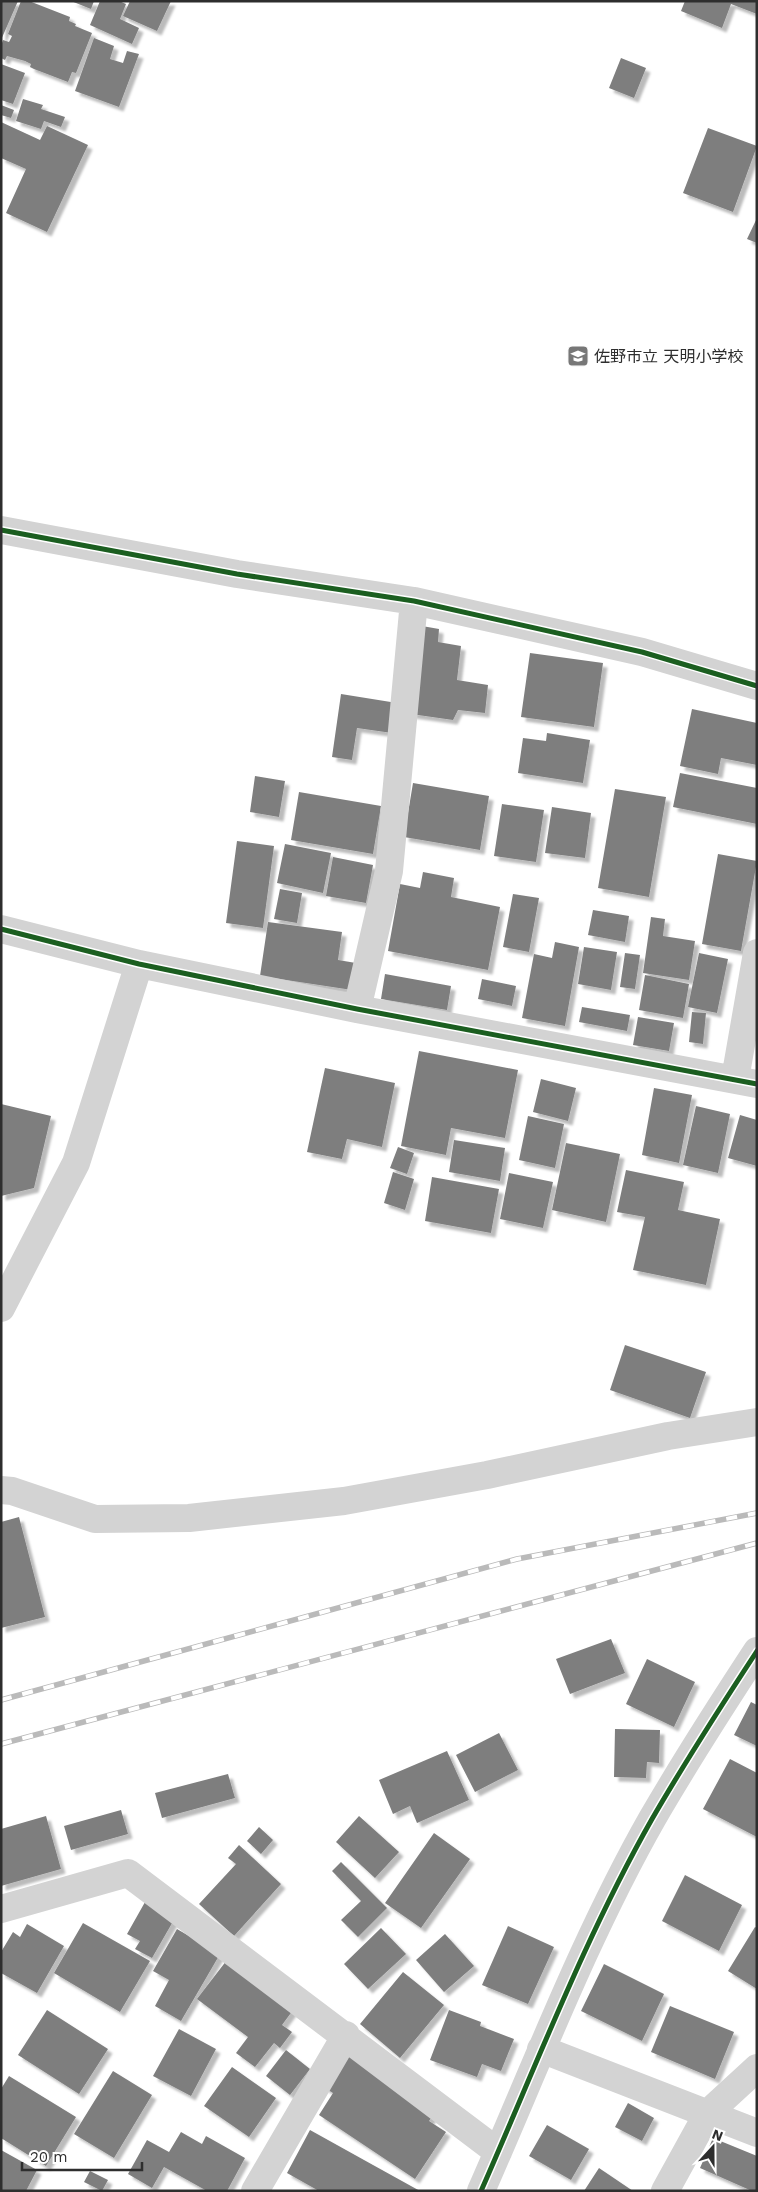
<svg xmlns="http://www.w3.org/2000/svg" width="758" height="2192" viewBox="0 0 758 2192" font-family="'Work Sans','Noto Sans JP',sans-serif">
<defs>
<filter id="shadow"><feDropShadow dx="4.5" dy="4.5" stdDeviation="1" flood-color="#0004"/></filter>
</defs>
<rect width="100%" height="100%" fill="#fff"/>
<path fill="#7e7e7e" filter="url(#shadow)" d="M 1,1 L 18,1 L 1,40 Z
M 21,1 L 29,1 L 70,17 L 69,21 L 76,24 L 75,26 L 92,33 L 76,73 L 72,72 L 68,82 L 34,69 L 30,67 L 31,64 L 25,61 L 7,56 L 5,60 L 1,58 L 1,46 L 3,40 L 9,42 L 12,36 L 8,34 Z
M 71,1 L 94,1 L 91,9 Z
M 100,1 L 119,1 L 126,4 L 120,19 L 139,28 L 132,44 L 90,25 Z
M 130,1 L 171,1 L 157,31 L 123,16 Z
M 685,1 L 757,1 L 757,14 L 731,4 L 722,28 L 681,11 Z
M 94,38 L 114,46 L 110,59 L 123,63 L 127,51 L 139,54 L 119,107 L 75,91 Z
M 621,58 L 646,68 L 634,98 L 609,88 Z
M 1,64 L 25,73 L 13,104 L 1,100 Z
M 23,99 L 43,105 L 41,109 L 65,117 L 61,127 L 44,121 L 41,129 L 16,121 Z
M 1,105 L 14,110 L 11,118 L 1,115 Z
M 1,122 L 40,140 L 47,126 L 88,145 L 47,232 L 6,213 L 26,169 L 1,158 Z
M 708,128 L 757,146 L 733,212 L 683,193 Z
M 757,218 L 757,243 L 747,239 Z
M 422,626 L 439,629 L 438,642 L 461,646 L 457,680 L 488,685 L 485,713 L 458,710 L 453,720 L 411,714 Z
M 530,653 L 603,663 L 594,727 L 521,717 Z
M 341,694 L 397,703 L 392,733 L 357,728 L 352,760 L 332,757 Z
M 692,709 L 757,723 L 757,765 L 721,758 L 718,774 L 680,766 Z
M 547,733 L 590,740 L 583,783 L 518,773 L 523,738 L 546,741 Z
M 680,773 L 757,788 L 757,824 L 673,807 Z
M 255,776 L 285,781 L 279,817 L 250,812 Z
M 413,783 L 489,796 L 480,850 L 404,837 Z
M 615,789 L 666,797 L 649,897 L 598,888 Z
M 299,792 L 381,806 L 373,854 L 291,840 Z
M 502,804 L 544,810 L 536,862 L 494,856 Z
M 552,807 L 591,813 L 585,858 L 545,853 Z
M 237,841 L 274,846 L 263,928 L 226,923 Z
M 285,844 L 331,853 L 323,893 L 277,883 Z
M 718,854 L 757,861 L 741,951 L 702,944 Z
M 333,857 L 373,865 L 366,903 L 326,896 Z
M 423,872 L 454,878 L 451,897 L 500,907 L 488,970 L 388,951 L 400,884 L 420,888 Z
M 280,889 L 302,893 L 297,923 L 274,919 Z
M 513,894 L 539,898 L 529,952 L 503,947 Z
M 593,910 L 629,916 L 625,942 L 588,935 Z
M 651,917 L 665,919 L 663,936 L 695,941 L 689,980 L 643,973 Z
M 268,922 L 342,932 L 338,960 L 356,963 L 352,990 L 260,976 Z
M 555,942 L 579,947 L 565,1026 L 522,1018 L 534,954 L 552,958 Z
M 584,947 L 617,952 L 611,990 L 578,984 Z
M 625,953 L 640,955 L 635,989 L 620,987 Z
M 699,953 L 728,959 L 717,1013 L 688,1007 Z
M 385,974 L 451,986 L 447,1010 L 381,999 Z
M 645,975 L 689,984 L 683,1018 L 639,1010 Z
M 482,979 L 516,986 L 512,1006 L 478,999 Z
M 582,1007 L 630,1015 L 627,1031 L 579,1022 Z
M 692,1012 L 706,1013 L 703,1044 L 689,1042 Z
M 638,1017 L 674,1023 L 669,1051 L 633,1045 Z
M 419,1051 L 518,1070 L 505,1138 L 451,1128 L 446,1155 L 401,1146 Z
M 325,1068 L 395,1083 L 382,1147 L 347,1139 L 342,1159 L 307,1152 Z
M 541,1079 L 576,1088 L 568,1121 L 533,1112 Z
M 654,1088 L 692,1095 L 679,1163 L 642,1155 Z
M 1,1104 L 51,1116 L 34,1188 L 1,1196 Z
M 696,1106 L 730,1114 L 718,1173 L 683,1165 Z
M 740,1115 L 757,1120 L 757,1166 L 728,1158 Z
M 528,1116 L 564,1124 L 555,1168 L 519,1160 Z
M 454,1140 L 505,1148 L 500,1181 L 449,1172 Z
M 566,1143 L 620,1154 L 606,1222 L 552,1210 Z
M 398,1147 L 414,1153 L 407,1174 L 390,1168 Z
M 626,1170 L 684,1182 L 678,1210 L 720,1219 L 706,1285 L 633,1270 L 645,1217 L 617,1212 Z
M 393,1172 L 414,1179 L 405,1210 L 384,1203 Z
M 509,1173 L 553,1182 L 543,1228 L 500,1219 Z
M 432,1177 L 499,1189 L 491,1233 L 425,1221 Z
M 625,1345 L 706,1372 L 690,1418 L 610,1390 Z
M 19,1517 L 45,1617 L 1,1628 L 1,1522 Z
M 611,1639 L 625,1673 L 570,1694 L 556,1659 Z
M 647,1659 L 695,1682 L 674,1727 L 626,1704 Z
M 751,1702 L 757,1705 L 757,1746 L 734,1735 Z
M 615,1729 L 660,1730 L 659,1763 L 647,1762 L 646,1778 L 614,1777 Z
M 499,1733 L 518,1770 L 475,1792 L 456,1755 Z
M 447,1751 L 469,1800 L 417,1823 L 410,1806 L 393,1814 L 379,1780 Z
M 730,1759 L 757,1773 L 757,1837 L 703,1809 Z
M 228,1774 L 235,1798 L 162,1818 L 155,1793 Z
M 121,1810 L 128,1834 L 71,1850 L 64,1826 Z
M 46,1816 L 61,1869 L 1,1886 L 1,1829 Z
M 359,1816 L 399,1852 L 375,1878 L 336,1842 Z
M 259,1827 L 273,1840 L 261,1854 L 247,1841 Z
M 434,1833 L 470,1859 L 421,1928 L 385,1903 Z
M 239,1845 L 281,1884 L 234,1936 L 199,1904 L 236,1864 L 228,1858 Z
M 341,1862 L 387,1908 L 358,1937 L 341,1920 L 361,1901 L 332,1871 Z
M 685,1875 L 742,1905 L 719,1951 L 662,1921 Z
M 149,1895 L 179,1911 L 152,1958 L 135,1949 L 140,1941 L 127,1934 Z
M 83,1923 L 150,1961 L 120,2012 L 54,1973 Z
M 27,1924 L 64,1946 L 37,1993 L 1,1973 L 1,1952 L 13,1932 L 20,1937 Z
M 508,1926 L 554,1947 L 528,2004 L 482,1985 Z
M 755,1927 L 757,1928 L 757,1989 L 728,1971 Z
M 381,1928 L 406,1954 L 368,1989 L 344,1964 Z
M 177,1929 L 220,1954 L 181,2021 L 155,2006 L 169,1980 L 153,1971 Z
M 445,1934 L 474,1966 L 444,1992 L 416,1960 Z
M 230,1956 L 296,2006 L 282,2025 L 292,2032 L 280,2048 L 274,2043 L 255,2067 L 236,2053 L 248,2037 L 197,1999 Z
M 604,1964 L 664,1994 L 642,2041 L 581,2011 Z
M 403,1972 L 444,2005 L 400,2058 L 360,2024 Z
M 670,2006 L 734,2032 L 715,2079 L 651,2052 Z
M 47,2010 L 108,2049 L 79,2094 L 18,2055 Z
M 449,2010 L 481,2022 L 480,2026 L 514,2039 L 501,2071 L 482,2064 L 477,2077 L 430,2060 Z
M 179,2029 L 216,2049 L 191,2096 L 153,2076 Z
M 286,2050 L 310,2069 L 290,2095 L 266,2076 Z
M 346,2051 L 436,2111 L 429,2121 L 446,2132 L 415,2179 L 319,2115 L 333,2093 L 322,2086 Z
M 232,2067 L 276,2098 L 249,2137 L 204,2106 Z
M 113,2071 L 152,2095 L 114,2158 L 74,2134 Z
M 9,2076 L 76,2117 L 46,2166 L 1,2138 L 1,2089 Z
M 628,2103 L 654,2118 L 642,2141 L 615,2127 Z
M 547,2125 L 589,2149 L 571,2180 L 529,2156 Z
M 310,2130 L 373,2165 L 420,2191 L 319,2191 L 287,2173 Z
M 181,2132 L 202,2144 L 206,2136 L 245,2158 L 227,2191 L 207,2191 L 164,2167 L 152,2188 L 128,2174 L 147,2140 L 169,2152 Z
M 713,2138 L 757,2156 L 757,2191 L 752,2191 L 700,2168 Z
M 1,2150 L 37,2170 L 26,2191 L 1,2191 Z
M 599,2168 L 633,2191 L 584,2191 Z
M 90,2171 L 108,2180 L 102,2191 L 84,2182 Z"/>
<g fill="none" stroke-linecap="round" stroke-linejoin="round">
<path stroke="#d3d3d3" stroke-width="28" d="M 1,530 L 237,574 L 414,601 L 642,652 L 757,686
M 1,929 L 139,964 L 357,1009 L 757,1084
M 357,1009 L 389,871 L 414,601
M 735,1079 L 757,953
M 1,1308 L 76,1163 L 139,964
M 1,1490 L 12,1491 L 95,1519 L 189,1518 L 344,1501 L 487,1475 L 668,1436 L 757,1422
M 1,1909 L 128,1873 L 498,2152
M 541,2049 L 757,2133
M 255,2191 L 346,2035
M 481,2191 C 536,2066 585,1937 652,1819 C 685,1762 721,1706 757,1651
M 665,2191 L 708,2113 L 757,2068"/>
<g stroke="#bababa" stroke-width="5.5">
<path id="rail" d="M 1,1700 L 517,1559 L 757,1513
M 1,1744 L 757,1543"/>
</g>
<use href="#rail" stroke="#fff" stroke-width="4" stroke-dasharray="11" stroke-linecap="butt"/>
<g stroke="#fff" stroke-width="8">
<path id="cycleway" d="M 1,530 L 237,574 L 414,601 L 642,652 L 757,686
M 1,929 L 139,964 L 357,1009 L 757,1084
M 481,2191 C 536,2066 585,1937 652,1819 C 685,1762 721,1706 757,1651"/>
</g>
<use href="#cycleway" stroke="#1b5e20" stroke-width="5"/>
</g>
<defs>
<g id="school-square" transform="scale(1.125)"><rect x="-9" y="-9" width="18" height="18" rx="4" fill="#777" stroke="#fff"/><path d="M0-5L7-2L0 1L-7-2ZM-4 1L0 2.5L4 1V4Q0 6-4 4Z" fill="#fff"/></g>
</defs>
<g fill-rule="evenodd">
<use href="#school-square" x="578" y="356"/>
</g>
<g text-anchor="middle" stroke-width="5" stroke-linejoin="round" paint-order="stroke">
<g font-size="16" fill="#2e2e2e" stroke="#fff" text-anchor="start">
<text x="594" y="362">佐野市立 天明小学校</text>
</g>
</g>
<rect width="758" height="2192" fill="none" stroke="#2e2e2e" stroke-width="5"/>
<g transform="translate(713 2147) rotate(21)" stroke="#ffffff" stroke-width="4" paint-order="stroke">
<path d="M0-4L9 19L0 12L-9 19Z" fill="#2e2e2e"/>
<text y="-8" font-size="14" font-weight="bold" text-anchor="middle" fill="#2e2e2e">N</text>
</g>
<path d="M22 2162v8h120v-8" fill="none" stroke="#2e2e2e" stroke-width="2.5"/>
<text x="30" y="2162" font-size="15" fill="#2e2e2e" stroke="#ffffff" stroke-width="4" paint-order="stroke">20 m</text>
</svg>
